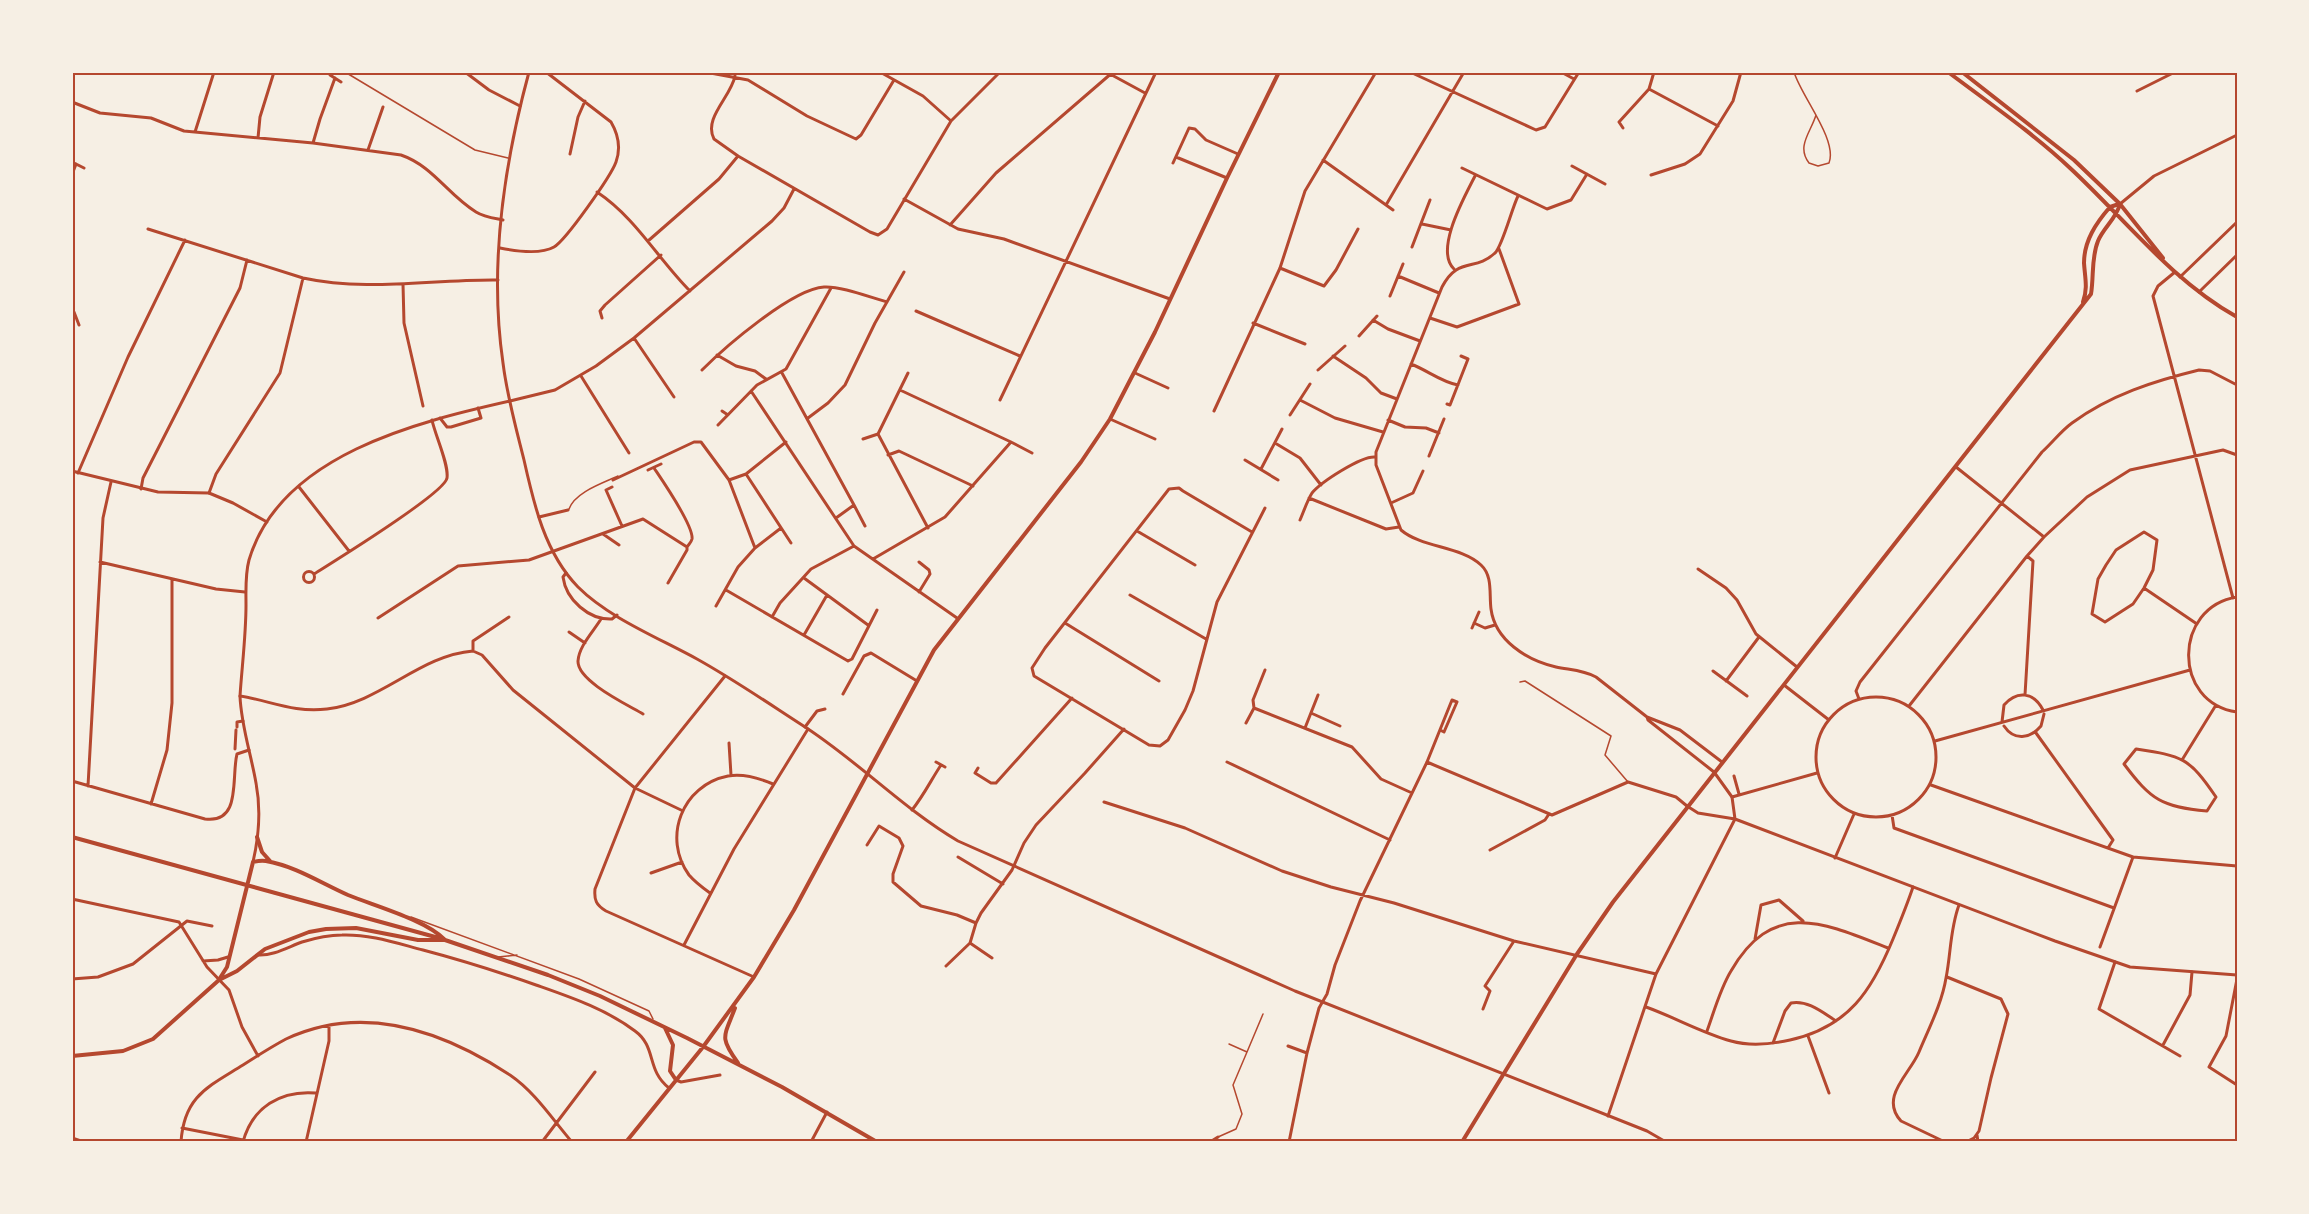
<svg xmlns="http://www.w3.org/2000/svg" width="2309" height="1214" viewBox="0 0 2309 1214" font-family="'Times New Roman',serif">
<rect width="100%" height="100%" fill="#f6efe4"/>
<g fill="none" stroke-linecap="round" stroke-linejoin="round">
<path stroke="#b5482f" stroke-width="1.5" d="M 345,72 L 475,150 L 508,158
M 1794,72 C 1801,96 1838,140 1829,163 L 1818,166 L 1809,163 C 1796,146 1811,132 1816,115
M 569,509 C 575,492 603,483 618,476
M 1520,682 L 1525,681 L 1611,736 L 1605,755 L 1628,782
M 411,917 L 579,979 L 649,1011 L 653,1019
M 498,957 L 517,955
M 1247,1052 L 1263,1014
M 1218,1137 L 1236,1129 L 1242,1114 L 1233,1085 L 1247,1052 L 1229,1044"/>
<path stroke="#b5482f" stroke-width="3" d="M 465,72 L 489,90 L 520,106
M 705,72 L 748,80 L 807,116 L 856,139 L 861,135 L 894,80
M 880,72 L 923,96 L 951,121
M 1410,72 L 1536,130 L 1545,127 L 1579,72
M 1561,72 L 1574,79
M 1110,74 L 1145,93
M 330,75 L 341,82
M 735,76 C 731,97 703,118 714,139 L 738,156 L 870,232 L 878,235 L 887,229 L 951,121 L 1000,72
M 1649,89 L 1654,72
M 2137,91 L 2175,72
M 72,102 L 100,113 L 151,118 L 184,131 L 313,143 L 401,155 C 433,166 448,195 476,212 C 484,217 493,218 503,220
M 1623,128 L 1619,122 L 1649,89 L 1718,126
M 195,132 L 214,72
M 258,138 L 260,117 L 274,72
M 313,143 L 320,119 L 335,78
M 368,150 L 383,107
M 570,154 L 578,117 L 585,101
M 1176,157 L 1227,178
M 1323,160 L 1393,210
M 72,162 L 84,168
M 1173,163 L 1189,128 L 1195,129 L 1206,140 L 1238,154
M 1572,166 L 1605,184
M 1462,168 L 1547,209 L 1571,200 L 1587,174
M 73,172 L 76,164
M 1651,175 L 1685,164 L 1700,154 L 1733,101 L 1741,72
M 597,192 C 636,218 658,259 690,291
M 1518,196 C 1512,208 1502,247 1495,253 C 1475,272 1458,256 1442,287 L 1376,452 L 1376,465 L 1401,530 C 1422,548 1461,546 1481,565 C 1493,576 1489,594 1491,609 C 1495,640 1526,660 1556,667 C 1570,670 1583,670 1596,677 L 1647,717 L 1680,730 L 1722,762
M 904,199 L 958,229 L 1004,239 L 1170,299
M 2120,204 L 2154,176 L 2237,135
M 1386,205 L 1464,72
M 1422,224 L 1451,230
M 950,225 L 996,173 L 1113,72
M 148,229 L 303,278 C 367,292 433,279 498,280
M 648,241 L 719,179 L 738,156
M 1412,247 L 1430,200
M 500,248 C 515,251 540,255 554,247 C 566,240 611,176 616,162 C 621,148 618,134 611,122 L 546,72
M 1280,268 L 1324,286 L 1336,270 L 1358,229
M 1454,269 C 1434,250 1465,196 1475,176
M 2175,272 L 2158,286 L 2153,296 L 2233,598
M 1398,276 L 1439,293
M 2180,277 L 2237,222
M 403,284 L 404,323 L 423,406
M 2199,292 L 2237,255
M 1390,296 L 1403,264
M 916,311 L 1020,356
M 74,312 L 79,325
M 602,318 L 600,311 L 605,305 L 661,255
M 1430,318 L 1457,327 L 1519,304 L 1499,249
M 1373,320 L 1388,329 L 1420,341
M 1253,323 L 1305,344
M 1359,336 L 1377,316
M 634,338 L 674,397
M 717,355 L 736,366 L 755,371 L 766,379
M 1333,356 L 1366,378 L 1381,393 L 1397,399
M 1411,364 C 1427,370 1441,382 1458,385
M 702,370 C 725,347 792,289 824,287 C 841,286 869,297 887,302
M 1318,370 L 1345,346
M 782,373 L 854,505 L 836,518
M 1135,373 L 1168,388
M 581,376 L 629,453
M 900,390 L 1011,442 L 1032,453
M 751,391 L 854,546 L 957,618
M 1000,400 L 1156,72
M 1300,400 L 1335,418 L 1383,432
M 510,401 L 555,390 L 596,366 L 634,338 L 772,221 L 784,208 L 794,189
M 1447,404 L 1450,405 L 1468,359 L 1461,356
M 722,411 L 728,415
M 1214,411 L 1280,268 L 1305,191 L 1376,72
M 1290,415 L 1310,384
M 440,418 L 447,427 L 451,427 L 481,418 L 478,408
M 808,418 L 828,403 L 845,385 L 875,323 L 904,272
M 1110,419 L 1155,439
M 1388,420 L 1405,427 L 1426,428 L 1439,433
M 718,425 L 757,385 L 786,369 L 831,288
M 878,434 L 928,528
M 863,439 L 878,434 L 908,373
M 1275,443 L 1300,458 L 1321,485
M 888,455 L 899,451 L 973,486
M 1429,456 L 1444,419
M 1245,460 L 1278,480
M 1956,467 L 2044,537
M 654,468 C 662,480 694,526 692,539 C 691,543 689,544 687,547
M 1261,469 L 1282,429
M 648,470 L 661,464
M 78,473 L 128,357 L 185,240
M 746,474 L 791,543
M 613,480 L 694,442 L 701,442 L 729,480 L 755,548
M 729,480 L 746,474 L 786,442
M 299,487 L 349,551
M 612,487 L 606,490 L 622,526
M 141,489 L 143,478 L 240,288 L 247,260
M 209,493 L 216,474 L 280,373 L 303,278
M 1309,498 L 1386,529 L 1399,527
M 1391,503 L 1413,493 L 1423,471
M 854,505 L 865,526
M 539,517 L 568,510
M 1300,520 C 1304,511 1307,501 1312,493 C 1321,482 1361,456 1375,457
M 1137,531 L 1195,565
M 1252,532 L 1183,491 L 1179,488 L 1169,489 L 1045,648 L 1032,668 L 1034,676 L 1149,745 L 1160,746 L 1168,740 L 1185,710 L 1193,691 L 1217,602 L 1265,508
M 2144,532 L 2157,540 L 2153,570 L 2144,588 L 2133,604 L 2105,622 L 2092,614 L 2098,579 L 2106,565 L 2116,550 Z
M 603,534 L 619,545
M 873,559 L 945,517 L 1011,442
M 100,562 L 216,589 L 245,592
M 1698,569 L 1726,588 L 1737,600 L 1756,634 L 1797,667
M303.5 577a5.5 5.5 0 1 1 11 0a5.5 5.5 0 1 1-11 0Z
M 566,573 L 563,577 C 566,600 589,620 612,619 L 617,615
M 314,574 C 333,562 445,493 447,478 C 449,464 435,435 432,420
M 804,578 L 868,625
M 2144,588 L 2197,624
M 726,590 L 848,661 L 852,659 L 877,610
M 919,592 L 930,574 L 929,570 L 919,562
M 1130,595 L 1206,639
M 2237,597 C 2173,607 2172,703 2237,712
M 716,606 L 738,567 L 755,548 L 781,528
M 772,617 L 780,603 L 811,569 L 854,546
M 378,618 L 458,566 L 529,560 L 643,519 L 687,547 L 687,550 L 668,583
M 601,619 C 593,632 579,646 578,661 C 577,681 628,705 643,714
M 1065,623 L 1159,681
M 1474,623 L 1485,628 L 1495,625
M 1472,628 L 1479,612
M 569,632 L 585,643
M 804,635 L 827,595
M 473,651 L 482,655 L 513,690 L 635,788 L 681,810
M 1265,670 L 1253,700 L 1254,708 L 1352,747 L 1381,779 L 1412,793
M 1713,671 L 1747,696
M 725,676 L 635,788 L 595,889 C 594,900 596,905 606,911 L 754,977
M 1726,681 L 1759,637
M 1784,685 L 1829,720
M 843,694 L 864,656 L 871,653 L 917,681
M 2025,695 L 2033,561 L 2027,556
M 240,696 C 271,701 294,713 327,709 C 380,703 420,655 473,651 L 473,641 L 509,617
M1816 757a60 60 0 1 1 120 0a60 60 0 1 1-120 0Z
M 1859,699 L 1856,691 L 1860,682 L 2042,452 C 2052,443 2061,431 2072,423 C 2110,395 2154,381 2199,370 L 2210,371 L 2237,385
M 1909,706 L 2027,556 L 2044,537 L 2087,497 L 2130,470 L 2223,450 L 2237,455
M 1311,713 L 1340,726
M 1647,717 L 1648,720 L 1714,772
M 2002,722 L 2004,705 C 2017,690 2034,692 2043,710
M 1246,723 L 1254,708
M 2004,726 C 2014,741 2030,739 2041,726 L 2044,714
M 237,727 L 237,722 L 243,721
M 805,727 L 817,711 L 825,709
M 1305,728 L 1318,695
M 1440,730 L 1444,732 L 1457,702 L 1452,700
M 2036,733 L 2113,840 L 2108,848
M 1935,741 L 2190,670
M 729,743 L 731,775
M 235,749 L 236,730
M 2136,749 C 2182,756 2189,757 2216,797 L 2207,811 C 2162,807 2151,800 2124,764 Z
M 2182,760 L 2216,705
M 936,762 L 945,767
M 1227,762 L 1390,840
M 1427,762 L 1552,815 L 1628,782 L 1676,797 L 1687,806
M 978,768 L 975,773 L 991,783 L 996,783 L 1072,698
M 1734,776 L 1739,794
M 72,781 L 205,819 C 242,824 231,777 237,754 L 249,750
M 1931,785 L 2133,857 L 2237,866
M 88,786 L 103,518 L 111,482
M 1732,797 L 1817,773
M 1104,802 L 1185,828 L 1282,871 L 1331,887 L 1394,903 L 1514,941 L 1656,974
M 151,804 L 167,750 L 172,703 L 172,579
M 912,810 C 924,795 931,780 941,765
M 1892,815 L 1894,828 L 2114,908
M 867,845 L 879,826 L 899,838 L 903,846 L 893,874 L 893,882 L 921,906 L 957,915 L 976,923
M 1490,850 L 1545,820 L 1549,814
M 958,857 L 1003,884
M 1835,858 L 1854,814
M 651,873 L 682,862
M 710,893 C 703,888 695,882 689,875 C 662,838 682,785 728,776 C 744,773 759,778 773,784
M 72,899 L 179,922 L 207,967 L 229,990 L 242,1027 L 258,1056
M 1755,939 L 1761,905 L 1779,900 L 1803,921
M 970,943 L 992,958
M 684,945 L 734,849 L 808,729
M 2100,947 L 2133,857
M 258,955 C 273,956 288,947 302,942 C 315,938 329,935 342,935 C 369,934 396,943 423,950 C 461,960 499,972 536,985 C 570,997 606,1009 635,1031 C 657,1047 646,1070 669,1088
M 203,961 L 218,960 L 228,957
M 2115,962 L 2099,1009 L 2180,1056
M 946,966 L 970,943 L 976,923 L 981,913 L 1012,870 L 1024,843 L 1036,825 L 1085,773 L 1124,729
M 1947,977 L 2001,999 L 2008,1014 L 1991,1078 L 1979,1131 L 1974,1138 L 1966,1142
M 72,979 L 98,977 L 133,964 L 187,921 L 212,926
M 2237,979 L 2226,1036 L 2209,1067 L 2237,1085
M 1646,1007 C 1674,1017 1702,1033 1731,1041 C 1749,1046 1772,1044 1790,1040 C 1849,1027 1872,990 1893,939 C 1900,922 1907,905 1913,887
M 1483,1009 L 1490,991 L 1485,986 L 1514,941
M 1707,1031 C 1714,1012 1720,989 1731,971 C 1773,898 1825,923 1888,948
M 1808,1036 L 1829,1093
M 1773,1043 L 1785,1011 L 1791,1003 C 1808,1000 1822,1012 1836,1021
M 2163,1045 L 2190,995 L 2192,972
M 1288,1046 L 1307,1053 L 1319,1008 L 1327,994 L 1335,965 L 1360,901 L 1427,762 L 1452,700
M 676,1080 L 681,1082 L 720,1075
M 1608,1116 L 1656,974 L 1735,819
M 182,1128 L 243,1140
M 1977,1135 L 1978,1142
M 72,1138 L 84,1142
M 181,1142 C 184,1096 208,1087 243,1065 C 257,1056 271,1047 286,1039 C 363,1003 443,1031 510,1075 C 535,1092 553,1120 572,1142
M 243,1142 C 252,1107 281,1090 316,1093
M 306,1142 L 329,1041 L 329,1026
M 542,1142 L 595,1072
M 811,1142 L 827,1112
M 1210,1142 L 1218,1137
M 1289,1142 L 1307,1053
M 1945,1142 L 1901,1121 C 1879,1097 1910,1074 1919,1052 C 1929,1028 1942,1003 1946,978 C 1951,953 1950,929 1959,905"/>
<path stroke="#b5482f" stroke-width="3" d="M 529,72 C 504,164 489,268 503,363 C 507,396 516,428 524,460 C 534,505 545,553 578,587 C 609,618 659,638 697,659 C 733,679 768,703 802,725 C 857,760 902,808 958,841 L 1295,991 L 1647,1131 L 1666,1142
M 72,471 L 158,492 L 209,493 L 233,503 L 267,522
M 1714,772 L 1732,797 L 1735,819
M 1687,806 L 1698,813 L 1735,819 L 2055,941 L 2130,967 L 2237,975
M 253,862 C 259,836 261,809 256,783 C 251,754 241,725 240,696 C 242,666 246,635 246,605 C 246,589 245,575 249,560 C 280,455 417,422 510,401"/>
<path stroke="#b5482f" stroke-width="4" d="M 1948,72 C 1989,103 2033,133 2070,168 C 2125,219 2171,280 2237,317
M 1962,72 L 2074,160 L 2120,204 L 2163,258
M 2083,302 C 2088,288 2085,278 2084,263 C 2084,241 2096,223 2110,207 L 2119,204
M 72,837 L 439,938
M 257,837 L 262,852 L 270,861
M 220,978 L 227,967 L 253,862 C 257,861 261,860 266,861 C 295,866 321,883 348,895 C 375,906 426,920 445,940
M 735,1008 C 724,1037 719,1037 738,1063
M 665,1028 L 673,1045 L 670,1071 L 676,1080
M 72,1056 L 123,1051 L 153,1039 L 219,980 L 237,971 L 265,949 L 309,932 L 326,929 L 356,928 L 418,940 L 445,940 L 548,975 L 600,996 L 687,1038 L 782,1087 L 877,1142
M 626,1142 L 703,1047 L 754,977 L 794,910 L 934,650 L 1081,462 L 1110,419 L 1155,332 L 1227,178 L 1279,72
M 1462,1142 L 1577,954 L 1613,902 L 2091,294 C 2094,276 2091,258 2098,241 C 2104,227 2116,219 2120,204"/>
</g>
<rect width="2309" height="1214" fill="none" stroke="#f6efe4" stroke-width="147"/>
<rect x="74" y="74" width="2162" height="1066" fill="none" stroke="#b5482f" stroke-width="2"/>
</svg>
